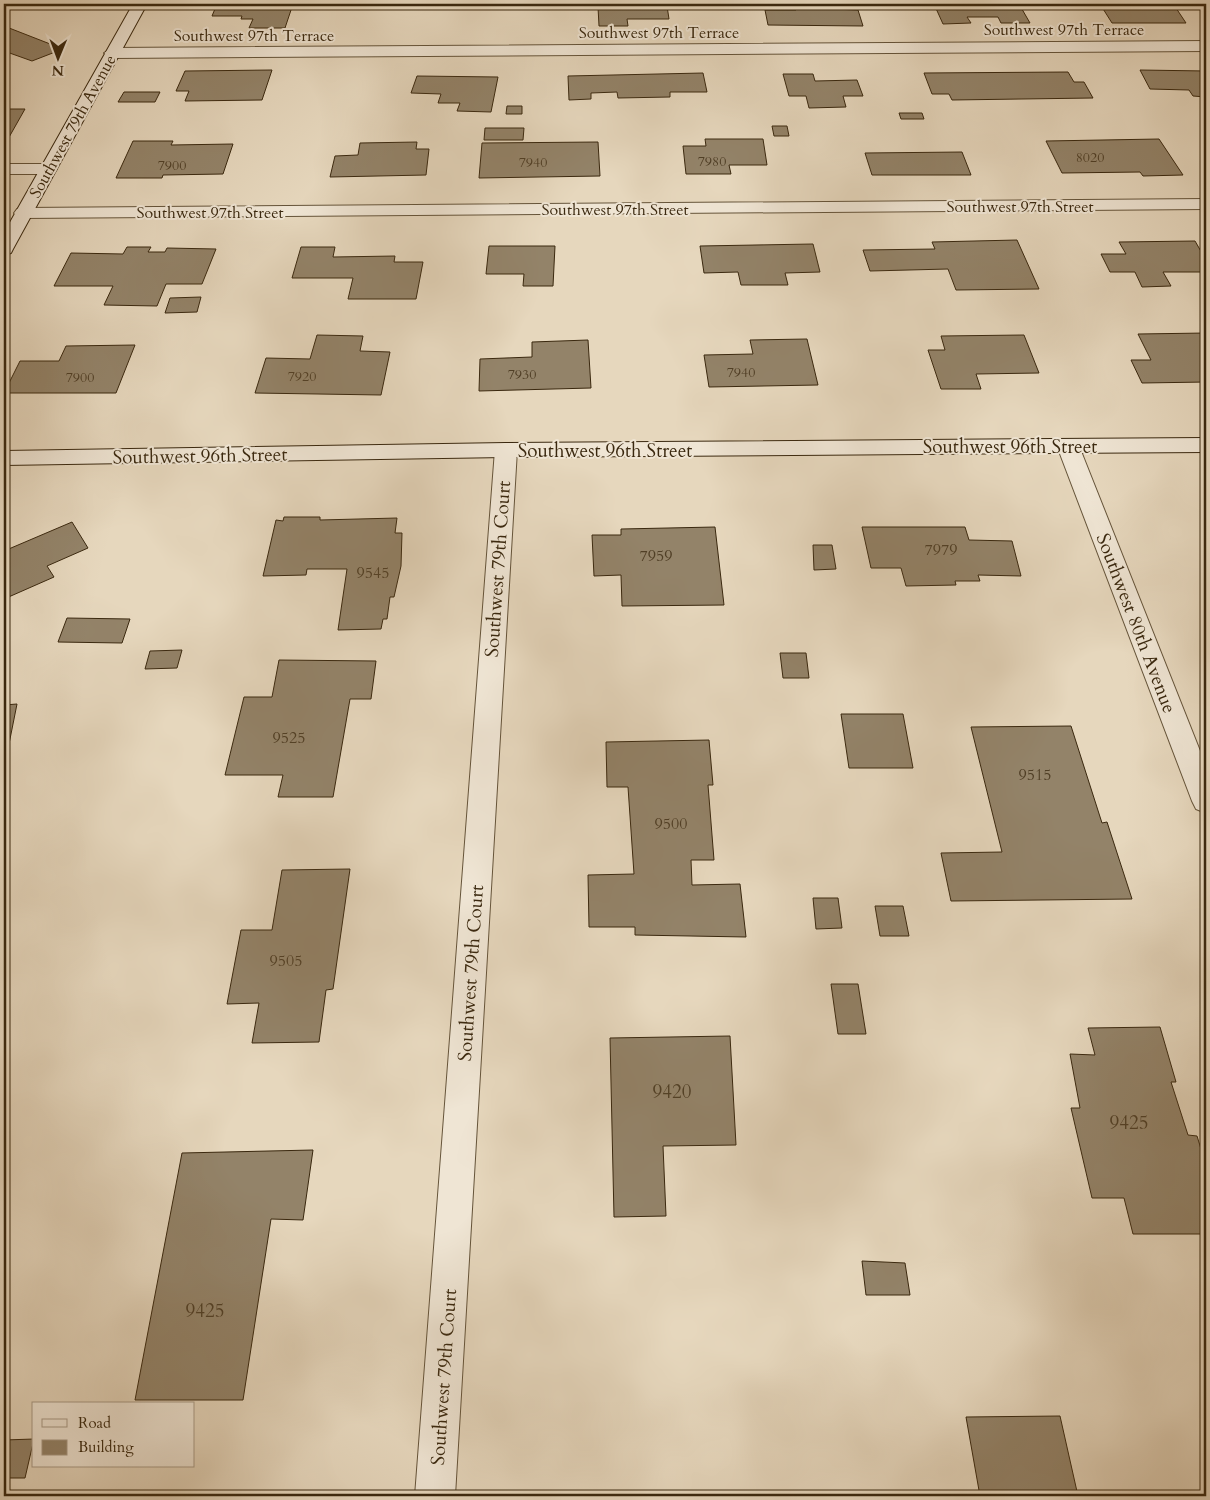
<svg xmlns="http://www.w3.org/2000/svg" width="1210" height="1500" viewBox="0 0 1210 1500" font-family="Cardo,serif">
<rect width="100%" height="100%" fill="#e6d7bd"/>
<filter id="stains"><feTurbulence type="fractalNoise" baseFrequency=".004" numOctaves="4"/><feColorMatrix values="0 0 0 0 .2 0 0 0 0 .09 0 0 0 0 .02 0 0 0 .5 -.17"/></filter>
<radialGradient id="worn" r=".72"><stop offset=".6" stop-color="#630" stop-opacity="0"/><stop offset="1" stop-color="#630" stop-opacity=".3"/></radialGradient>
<path fill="#938369" stroke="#3a280f" d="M 217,4 L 293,4 L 285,28 L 249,28 L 253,19 L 241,19 L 242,16 L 212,16 Z
M 794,4 L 831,4 L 832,9 L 858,10 L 863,26 L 768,25 L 765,10 L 796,10 Z
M 934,4 L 1019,4 L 1030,23 L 1001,23 L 998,17 L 967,17 L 971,23 L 943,24 Z
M 1100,4 L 1166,4 L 1169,8 L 1176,8 L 1186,23 L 1112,23 Z
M 667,6 L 669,19 L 627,19 L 628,26 L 599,26 L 598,7 Z
M 4,26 L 63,49 L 32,61 L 4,51 Z
M 272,70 L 262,100 L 185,101 L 189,91 L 176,91 L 185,71 Z
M 1140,70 L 1206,71 L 1206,97 L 1193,96 L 1189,90 L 1150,89 Z
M 1068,72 L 1074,82 L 1084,82 L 1093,98 L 952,100 L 949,94 L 932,94 L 924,73 Z
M 703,73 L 707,92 L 670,92 L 670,97 L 618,98 L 617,92 L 591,93 L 591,99 L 569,100 L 568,76 Z
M 783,74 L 813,74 L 815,81 L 857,80 L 863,96 L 843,96 L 846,107 L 809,108 L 806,96 L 789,96 Z
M 417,76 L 498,77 L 491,112 L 457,111 L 460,103 L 438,103 L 441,94 L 411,93 Z
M 124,92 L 160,92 L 155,102 L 118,102 Z
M 507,106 L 522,106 L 522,114 L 506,114 Z
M 4,109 L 25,109 L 8,139 L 4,139 Z
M 899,113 L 922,113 L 924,119 L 901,119 Z
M 772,126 L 787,126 L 789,136 L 774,136 Z
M 485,128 L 524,128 L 523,140 L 484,140 Z
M 705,139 L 763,139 L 767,165 L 729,165 L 731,174 L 686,174 L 683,146 L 706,146 Z
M 1159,139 L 1183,175 L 1143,176 L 1140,172 L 1062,173 L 1046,141 Z
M 133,141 L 173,141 L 171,145 L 233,144 L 223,174 L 163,175 L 162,178 L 116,178 Z
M 417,142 L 416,149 L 429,149 L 426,175 L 330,177 L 335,156 L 358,155 L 360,143 Z
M 598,142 L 600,176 L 479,178 L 482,143 Z
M 962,152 L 971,175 L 872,175 L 865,153 Z
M 1017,240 L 1039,289 L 956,290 L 948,269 L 870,271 L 863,250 L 935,249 L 932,242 Z
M 1195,241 L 1206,260 L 1206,272 L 1163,272 L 1171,286 L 1142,287 L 1135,272 L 1110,272 L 1101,254 L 1126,254 L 1119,242 Z
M 813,244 L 820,272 L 785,273 L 788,285 L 741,285 L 738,272 L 704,273 L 700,246 Z
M 489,246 L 555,246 L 553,286 L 523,286 L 524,274 L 486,274 Z
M 127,247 L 151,247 L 148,252 L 165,252 L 167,248 L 216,249 L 202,284 L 166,284 L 157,306 L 104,305 L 113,286 L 54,286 L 71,253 L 123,254 Z
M 301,247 L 335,247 L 333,257 L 395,256 L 394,262 L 423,262 L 416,299 L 348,299 L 353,278 L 292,278 Z
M 201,297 L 197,312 L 165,313 L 170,298 Z
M 1206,333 L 1206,382 L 1142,383 L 1131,360 L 1151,360 L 1138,334 Z
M 317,335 L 363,336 L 360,351 L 390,352 L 381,395 L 255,393 L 266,358 L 310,359 Z
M 1024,335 L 1039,373 L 976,374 L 981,389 L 941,389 L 928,350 L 945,350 L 941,336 Z
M 807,339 L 818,385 L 709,387 L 704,355 L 753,354 L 750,340 Z
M 588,340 L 591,388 L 479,391 L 480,359 L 532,357 L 532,342 Z
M 135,345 L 116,393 L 4,393 L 20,361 L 59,361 L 66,346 Z
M 284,517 L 320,517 L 320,520 L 397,518 L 395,533 L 402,533 L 401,566 L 394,597 L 390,597 L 387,619 L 383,619 L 381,629 L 338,630 L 347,569 L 307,569 L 306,575 L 263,576 L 276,520 L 283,521 Z
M 72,522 L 88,548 L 47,566 L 54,577 L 4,599 L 4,551 Z
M 715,527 L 724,605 L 622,606 L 621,575 L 594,576 L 592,535 L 621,535 L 621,529 Z
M 862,527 L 965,527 L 969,540 L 1012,541 L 1021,576 L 978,575 L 980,581 L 955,581 L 956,585 L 906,586 L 901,568 L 871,568 Z
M 813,545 L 832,545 L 836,569 L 814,570 Z
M 67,618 L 130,619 L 122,643 L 58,642 Z
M 182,650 L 177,668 L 145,669 L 150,651 Z
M 780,653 L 806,653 L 809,678 L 783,678 Z
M 279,660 L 376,661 L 371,699 L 350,699 L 333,797 L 278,797 L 283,775 L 225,775 L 244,697 L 272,697 Z
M 17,704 L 4,769 L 4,705 Z
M 841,714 L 903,714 L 913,768 L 849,768 Z
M 1071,726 L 1102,823 L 1107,822 L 1132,899 L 951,901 L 941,853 L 1002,852 L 971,727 Z
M 709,740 L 713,785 L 708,785 L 714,860 L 691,860 L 692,885 L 740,884 L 746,937 L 635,935 L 635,927 L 589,927 L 588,875 L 634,874 L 628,787 L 607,787 L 606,742 Z
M 350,869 L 333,989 L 326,990 L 319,1042 L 252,1043 L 259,1003 L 227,1004 L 241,930 L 272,930 L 282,870 Z
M 813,898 L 838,898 L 842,928 L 816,929 Z
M 875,906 L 903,906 L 909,936 L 880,936 Z
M 831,984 L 858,984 L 866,1034 L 838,1034 Z
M 1160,1027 L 1176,1082 L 1171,1082 L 1188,1135 L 1197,1136 L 1206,1165 L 1206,1179 L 1201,1179 L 1206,1195 L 1206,1234 L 1133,1234 L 1124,1198 L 1092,1198 L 1071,1108 L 1080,1108 L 1070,1054 L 1095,1055 L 1088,1028 Z
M 730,1036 L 736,1145 L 663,1146 L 666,1216 L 614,1217 L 610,1038 Z
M 313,1150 L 303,1220 L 271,1219 L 243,1400 L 135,1400 L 182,1153 Z
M 862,1261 L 905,1263 L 910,1295 L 866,1295 Z
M 1060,1416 L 1078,1496 L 980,1496 L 966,1417 Z
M 34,1439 L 25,1478 L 4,1478 L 4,1440 Z"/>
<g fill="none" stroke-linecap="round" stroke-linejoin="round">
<g stroke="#65543a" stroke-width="2">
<path id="street" d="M 1206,41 L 1206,51 L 112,58 L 104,53 L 112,48 Z
M 4,164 L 48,164 L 54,165 L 57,169 L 54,173 L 48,174 L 4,174 Z
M 1206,199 L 1206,209 L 23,218 L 17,217 L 14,213 L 17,209 L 23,208 Z
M 1068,439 L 1076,441 L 1079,446 L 1206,766 L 1206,813 L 1196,809 L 1192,801 L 1057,446 L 1060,441 Z
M 506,443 L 514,445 L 517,450 L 455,1496 L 415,1496 L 495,450 L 498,445 Z"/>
</g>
<g stroke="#3a280f" stroke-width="2">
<path id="secondary" d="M 133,4 L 147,4 L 13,249 L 11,253 L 4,255 L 4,233 Z
M 1206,438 L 1206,452 L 506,457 L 4,465 L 4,451 L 506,443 Z"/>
</g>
<use href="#street" fill="#efe5d4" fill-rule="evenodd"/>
<use href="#secondary" fill="#efe5d4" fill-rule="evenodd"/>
</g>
<g text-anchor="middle" stroke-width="4" stroke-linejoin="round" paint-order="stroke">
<g font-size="14" fill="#503f26">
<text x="1090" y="162">8020</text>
<text x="712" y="166">7980</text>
<text x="533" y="167">7940</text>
<text x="172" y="170">7900</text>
<text x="741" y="377">7940</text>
<text x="522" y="379">7930</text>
<text x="302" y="381">7920</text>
<text x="80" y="382">7900</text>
</g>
<g font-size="16" fill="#3a280f" stroke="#efe5d4">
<text x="1064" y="35">Southwest 97th Terrace</text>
<text x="659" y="38">Southwest 97th Terrace</text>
<text x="254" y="41">Southwest 97th Terrace</text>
<text transform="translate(72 126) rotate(-61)" y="6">Southwest 79th Avenue</text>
<text x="1020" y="212">Southwest 97th Street</text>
<text x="615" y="215">Southwest 97th Street</text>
<text x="210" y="218">Southwest 97th Street</text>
</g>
<g font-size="16" fill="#503f26">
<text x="941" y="555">7979</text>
<text x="656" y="561">7959</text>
<text x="373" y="578">9545</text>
<text x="289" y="743">9525</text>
<text x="1035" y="780">9515</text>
<text x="671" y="829">9500</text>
<text x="286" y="966">9505</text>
</g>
<g font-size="19" fill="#3a280f" stroke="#efe5d4">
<text x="1010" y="453">Southwest 96th Street</text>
<text x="605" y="457">Southwest 96th Street</text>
<text transform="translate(200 455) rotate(-1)" y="7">Southwest 96th Street</text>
<text transform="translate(497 569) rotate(-86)" y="7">Southwest 79th Court</text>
<text transform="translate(1137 623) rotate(69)" y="7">Southwest 80th Avenue</text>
<text transform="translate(470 973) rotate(-86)" y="7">Southwest 79th Court</text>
<text transform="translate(443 1377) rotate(-86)" y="7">Southwest 79th Court</text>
</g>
<g font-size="19" fill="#503f26">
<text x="672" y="1098">9420</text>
<text x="1129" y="1129">9425</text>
<text x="205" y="1317">9425</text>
</g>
</g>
<rect width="1210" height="1500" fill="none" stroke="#e6d7bd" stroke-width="20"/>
<rect x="5" y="5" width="1200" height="1490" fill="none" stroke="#3a280f" stroke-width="2.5"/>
<rect x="10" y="10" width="1190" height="1480" fill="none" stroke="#3a280f"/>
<rect x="32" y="1402" width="162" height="65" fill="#efe5d4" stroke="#a79985"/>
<rect x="42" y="1419" width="25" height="8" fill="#efe5d4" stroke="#a79985"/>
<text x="78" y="1428" font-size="15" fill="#3a280f">Road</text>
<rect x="42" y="1440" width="25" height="15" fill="#938369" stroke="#a79985"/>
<text x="78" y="1452" font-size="15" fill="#3a280f">Building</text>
<g transform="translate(58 58) rotate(181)" stroke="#efe5d4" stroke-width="4" paint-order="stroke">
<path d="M0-4L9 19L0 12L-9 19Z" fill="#3a280f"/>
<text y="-8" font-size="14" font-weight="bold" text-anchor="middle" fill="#3a280f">N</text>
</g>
<rect width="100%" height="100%" filter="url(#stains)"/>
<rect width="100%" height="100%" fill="url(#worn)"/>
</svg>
